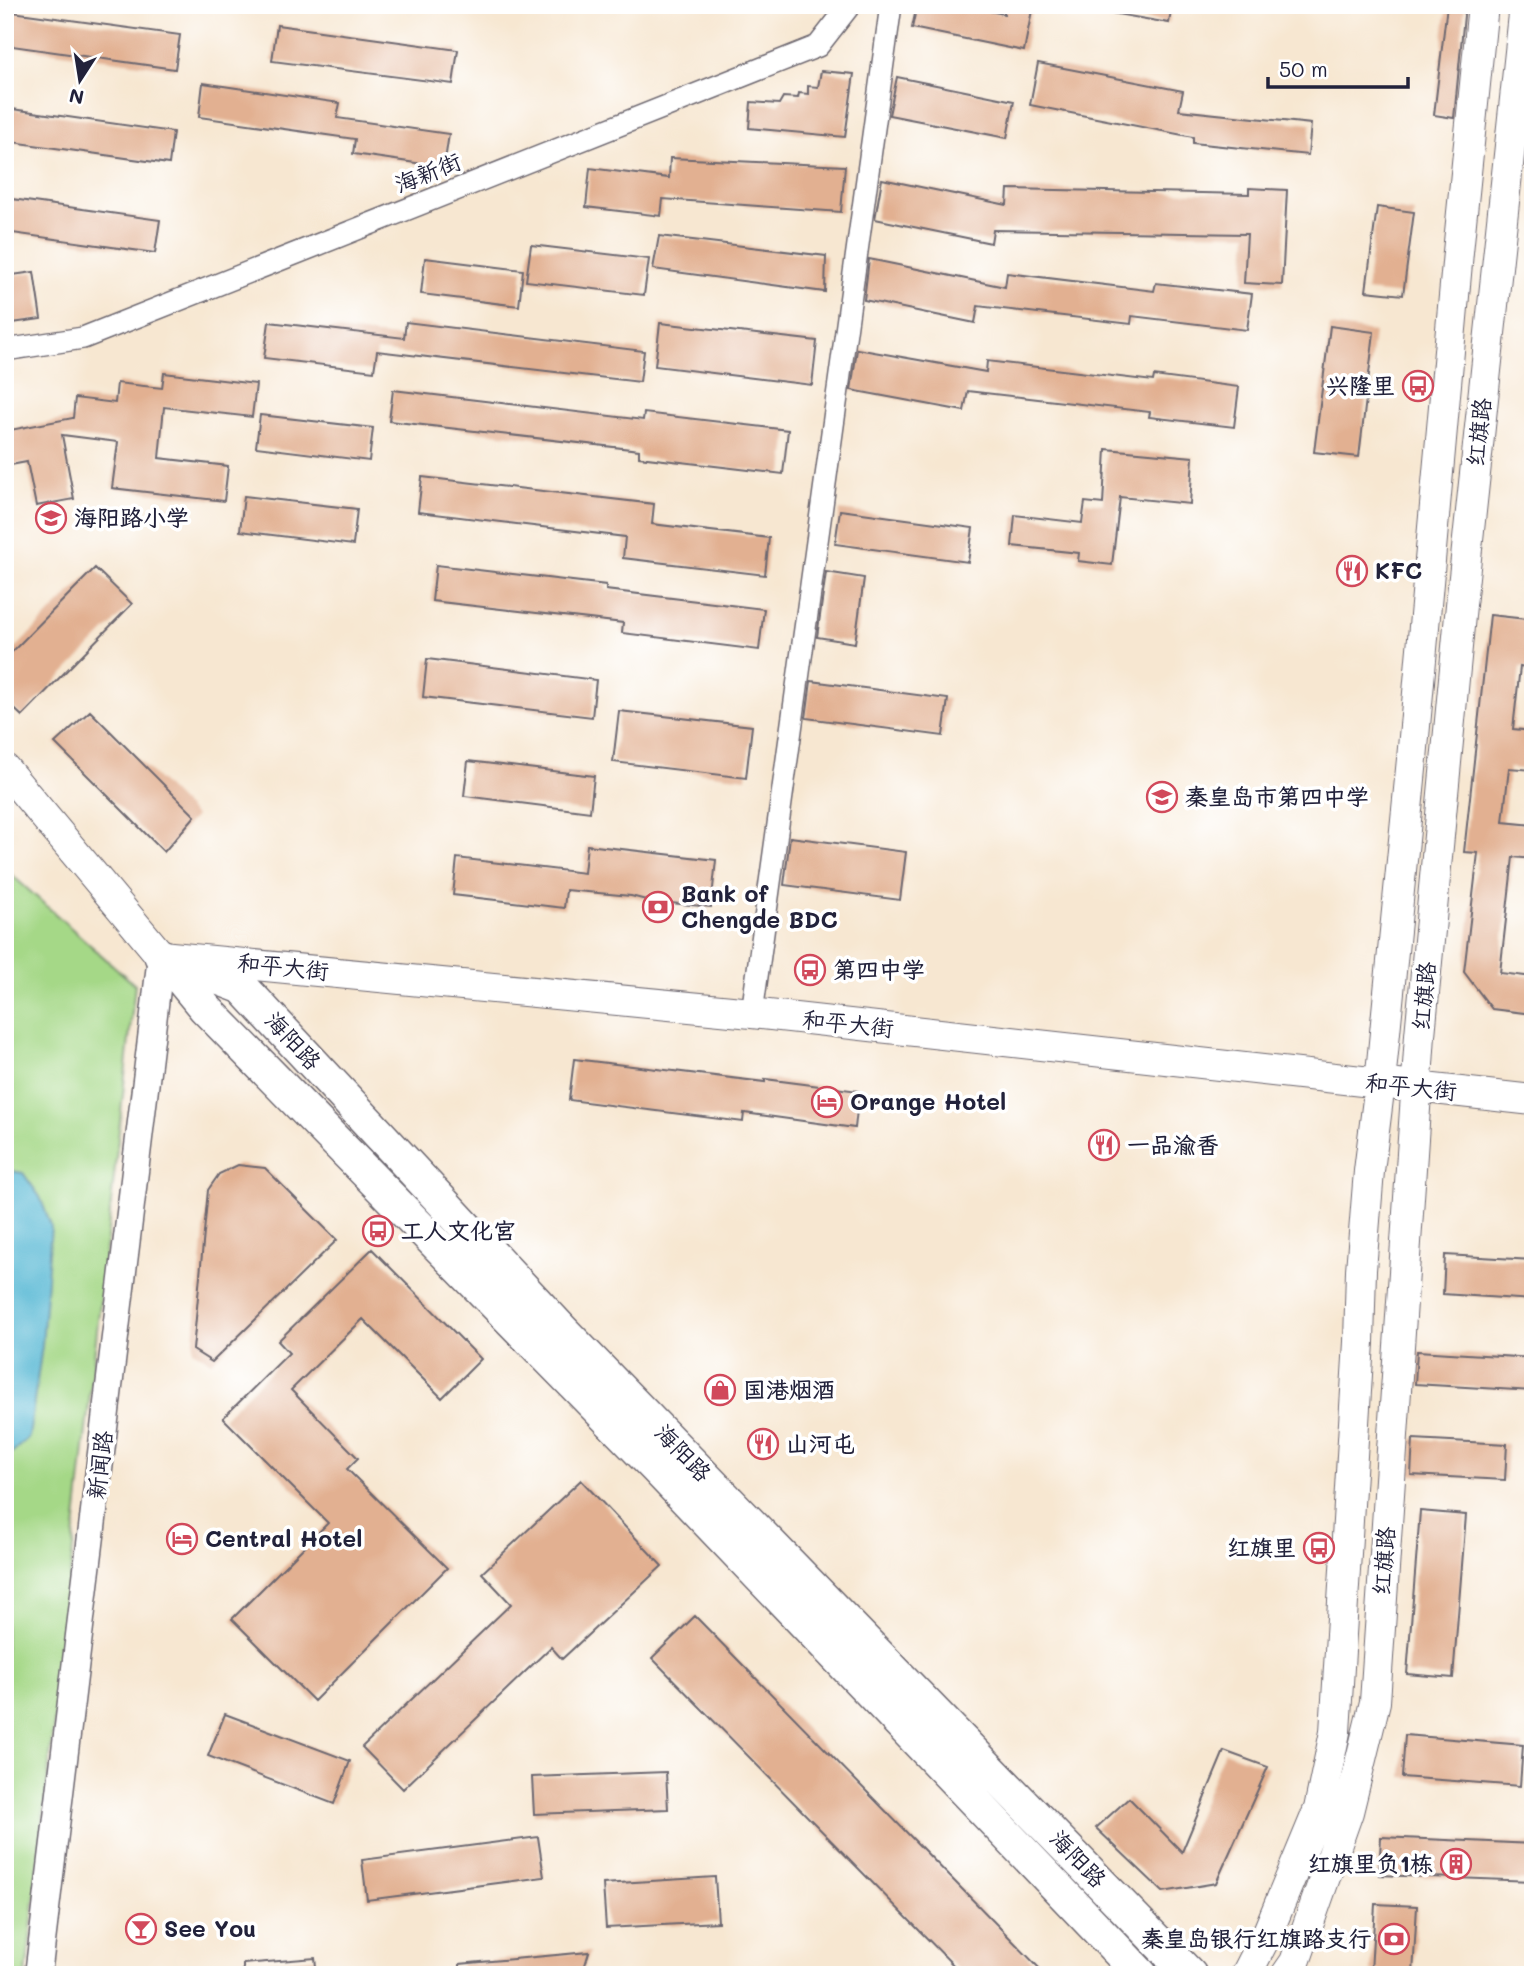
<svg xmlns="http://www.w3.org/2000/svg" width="1538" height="1980" viewBox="0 0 1538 1980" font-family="Mali,'LXGW WenKai TC',sans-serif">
<rect width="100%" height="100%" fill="#fff"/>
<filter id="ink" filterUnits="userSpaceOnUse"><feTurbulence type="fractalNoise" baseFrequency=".0143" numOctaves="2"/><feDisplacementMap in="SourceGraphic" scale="14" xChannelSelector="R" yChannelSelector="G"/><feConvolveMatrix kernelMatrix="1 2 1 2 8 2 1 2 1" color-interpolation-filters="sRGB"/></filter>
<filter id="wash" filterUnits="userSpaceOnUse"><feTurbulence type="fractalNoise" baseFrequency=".00686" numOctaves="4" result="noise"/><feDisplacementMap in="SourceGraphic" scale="28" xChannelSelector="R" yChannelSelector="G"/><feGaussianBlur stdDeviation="1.57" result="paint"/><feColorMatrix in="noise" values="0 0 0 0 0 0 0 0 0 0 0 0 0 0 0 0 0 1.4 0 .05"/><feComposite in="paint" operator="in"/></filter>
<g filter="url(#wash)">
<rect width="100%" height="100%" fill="#f7e7d1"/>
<path fill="#a5d887" stroke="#647d61" stroke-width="2" d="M 5,869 L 135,985 L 26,1975 L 5,1975 Z"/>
<path fill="#56b8d4" stroke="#3c6d88" stroke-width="2" d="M 5,1170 L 23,1173 L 40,1197 L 51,1226 L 42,1346 L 29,1437 L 5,1459 Z"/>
<g id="blocks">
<path fill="#e2b091" d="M 917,5 L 961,5 L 1004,14 L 1005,5 L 1033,5 L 1024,51 L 912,28 Z
M 1111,5 L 1172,5 L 1169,23 L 1111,13 Z
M 1447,5 L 1465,5 L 1454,118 L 1434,115 Z
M 5,11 L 180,35 L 175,69 L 5,45 Z
M 277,25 L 458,50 L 453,84 L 272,61 Z
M 1038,63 L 1183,91 L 1179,110 L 1311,124 L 1308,155 L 1193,143 L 1193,137 L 1030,105 Z
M 821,71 L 854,74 L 845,137 L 749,128 L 751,102 L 779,104 L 783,97 L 798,98 L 799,93 L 808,94 L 808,86 L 818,87 Z
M 897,77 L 1014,101 L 1007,138 L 889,115 Z
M 203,83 L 340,103 L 337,118 L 449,134 L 444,167 L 353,154 L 355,139 L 199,117 Z
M 5,108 L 173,132 L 169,164 L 5,141 Z
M 670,158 L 845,166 L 841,212 L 663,199 L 661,216 L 586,207 L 590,168 L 669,178 Z
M 882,179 L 1007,205 L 1008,189 L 1249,194 L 1249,188 L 1287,190 L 1282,285 L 1244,283 L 1247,234 L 993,230 L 991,243 L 875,219 Z
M 5,198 L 160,220 L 155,253 L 5,232 Z
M 1377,207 L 1414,212 L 1403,295 L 1366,291 Z
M 659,236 L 826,256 L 825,292 L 653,269 Z
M 531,245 L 649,259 L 644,295 L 526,281 Z
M 425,258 L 523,270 L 519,306 L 421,294 Z
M 869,259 L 1005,287 L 1007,273 L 1154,291 L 1156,283 L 1252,294 L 1247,330 L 1132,316 L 1131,324 L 978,306 L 975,323 L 864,300 Z
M 34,272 L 41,319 L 5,324 L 5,276 Z
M 269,322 L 404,338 L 406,322 L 644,351 L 640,382 L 377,351 L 374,371 L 264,358 Z
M 660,323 L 817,341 L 812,385 L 655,366 Z
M 1330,326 L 1374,332 L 1359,457 L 1314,452 Z
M 857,349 L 986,372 L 987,361 L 1153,381 L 1154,376 L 1239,387 L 1234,427 L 1149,417 L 1150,412 L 968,391 L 964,411 L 851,390 Z
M 164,373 L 256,384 L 252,417 L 164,407 L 159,458 L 228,466 L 224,501 L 112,488 L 118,442 L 62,435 L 74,499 L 36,506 L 27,462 L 5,466 L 5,431 L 73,418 L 75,398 L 115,403 L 117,383 L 162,388 Z
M 393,390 L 643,420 L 644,413 L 788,430 L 783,474 L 639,457 L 639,450 L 389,421 Z
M 260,415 L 373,428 L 369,461 L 256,447 Z
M 1106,449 L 1193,457 L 1190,504 L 1120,497 L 1112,565 L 1078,561 L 1079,553 L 1012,546 L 1015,515 L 1082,523 L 1085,502 L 1103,504 Z
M 422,477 L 654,504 L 652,524 L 769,538 L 765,575 L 623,558 L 625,537 L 418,512 Z
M 244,496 L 357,509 L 353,545 L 240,531 Z
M 840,510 L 973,528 L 968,562 L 835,544 Z
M 436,565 L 606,585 L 606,590 L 764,609 L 759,650 L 622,633 L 623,623 L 432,601 Z
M 95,568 L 132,604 L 22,716 L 5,700 L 5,659 Z
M 826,572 L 864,578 L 855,643 L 817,637 Z
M 1490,615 L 1526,619 L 1525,627 L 1533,628 L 1533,669 L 1520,667 L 1513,729 L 1533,731 L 1533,770 L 1509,768 L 1503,822 L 1533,825 L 1533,859 L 1513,857 L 1500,973 L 1533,977 L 1533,1014 L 1492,1009 L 1464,972 L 1478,853 L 1464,852 Z
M 427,659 L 596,680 L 592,717 L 423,697 Z
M 811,681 L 948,699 L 943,736 L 806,718 Z
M 90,711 L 195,816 L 164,852 L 55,743 Z
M 619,711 L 752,726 L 746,778 L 613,762 Z
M 468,761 L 594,776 L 590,812 L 464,796 Z
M 790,837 L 906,852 L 900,900 L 784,885 Z
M 587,845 L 716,860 L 711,907 L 650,901 L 631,896 L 566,890 L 564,908 L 453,895 L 457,858 L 584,873 Z
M 574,1059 L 765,1082 L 765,1079 L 859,1091 L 855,1128 L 744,1113 L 743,1122 L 569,1100 Z
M 238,1165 L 265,1168 L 337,1240 L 212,1362 L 193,1350 L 208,1190 L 219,1174 Z
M 372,1249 L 481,1359 L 442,1398 L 363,1319 L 291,1390 L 358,1458 L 347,1469 L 447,1568 L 314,1701 L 232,1619 L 328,1523 L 223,1418 L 289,1353 L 278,1341 Z
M 1445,1255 L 1533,1260 L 1533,1300 L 1443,1294 Z
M 1417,1351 L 1533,1358 L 1533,1391 L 1415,1384 Z
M 1413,1439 L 1507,1444 L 1505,1480 L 1411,1475 Z
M 581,1480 L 662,1566 L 562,1659 L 551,1647 L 403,1789 L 362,1747 L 511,1604 L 482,1573 Z
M 1420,1511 L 1466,1515 L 1453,1678 L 1407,1674 Z
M 695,1616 L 1046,1975 L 963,1975 L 652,1658 Z
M 225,1714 L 350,1761 L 334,1804 L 208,1756 Z
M 1405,1735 L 1523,1745 L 1520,1786 L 1402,1777 Z
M 1224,1751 L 1268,1767 L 1216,1883 L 1163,1892 L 1096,1828 L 1129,1798 L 1182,1852 Z
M 666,1772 L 668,1809 L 534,1814 L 532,1777 Z
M 538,1837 L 544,1877 L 367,1900 L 362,1860 Z
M 1381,1837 L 1533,1844 L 1532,1881 L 1379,1875 Z
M 715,1877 L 718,1922 L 606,1928 L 603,1884 Z
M 1375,1904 L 1417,1906 L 1413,1974 L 1371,1972 Z
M 589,1952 L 582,1975 L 460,1975 L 460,1964 Z
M 315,1958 L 317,1975 L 243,1975 L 243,1964 Z"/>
</g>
</g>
<g filter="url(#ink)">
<use href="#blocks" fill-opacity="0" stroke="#6d6770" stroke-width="2"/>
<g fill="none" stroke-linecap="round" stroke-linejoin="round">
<g stroke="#6d6770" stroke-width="24">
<path id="minor" d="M 5,350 L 83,338 L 818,46 L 850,5
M 752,1013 L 891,5"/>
</g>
<g stroke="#6d6770" stroke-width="29">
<path id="tertiary" d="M 38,1975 L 161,956"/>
</g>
<g stroke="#6d6770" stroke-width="32">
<path id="secondary" d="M 5,769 L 161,956 L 752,1013 L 1533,1100
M 1246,1975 L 1268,1932 L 1319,1809 L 1335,1732 L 1359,1342 L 1361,1270 L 1369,1171 L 1380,1083 L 1412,759 L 1458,252 L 1483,5
M 1286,1975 L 1295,1962 L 1348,1812 L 1375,1702 L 1420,1035 L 1461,605 L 1525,5"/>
</g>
<g stroke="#6d6770" stroke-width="36">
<path id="primary" d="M 161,956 L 242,987 L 562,1330 L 1190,1975
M 163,957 L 205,1008 L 655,1467 L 1141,1975"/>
</g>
<use href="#minor" stroke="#fff" stroke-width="21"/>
<use href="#tertiary" stroke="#fff" stroke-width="26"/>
<use href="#secondary" stroke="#fff" stroke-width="30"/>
<use href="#primary" stroke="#fff" stroke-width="33"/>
</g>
</g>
<defs>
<g id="bus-ring" transform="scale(1.575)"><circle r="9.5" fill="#fff" stroke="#d1495b" stroke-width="1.5"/><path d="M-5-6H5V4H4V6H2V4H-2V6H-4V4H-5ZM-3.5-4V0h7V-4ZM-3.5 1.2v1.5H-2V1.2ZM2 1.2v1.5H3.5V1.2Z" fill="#d1495b"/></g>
<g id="school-ring" transform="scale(1.575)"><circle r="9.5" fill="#fff" stroke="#d1495b" stroke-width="1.5"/><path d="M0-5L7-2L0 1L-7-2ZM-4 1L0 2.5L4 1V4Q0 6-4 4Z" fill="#d1495b"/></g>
<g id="restaurant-ring" transform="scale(1.575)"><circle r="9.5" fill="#fff" stroke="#d1495b" stroke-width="1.5"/><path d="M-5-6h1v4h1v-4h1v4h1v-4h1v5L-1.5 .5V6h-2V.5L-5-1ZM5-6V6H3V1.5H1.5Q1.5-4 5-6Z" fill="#d1495b"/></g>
<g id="bank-ring" transform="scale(1.575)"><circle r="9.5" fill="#fff" stroke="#d1495b" stroke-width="1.5"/><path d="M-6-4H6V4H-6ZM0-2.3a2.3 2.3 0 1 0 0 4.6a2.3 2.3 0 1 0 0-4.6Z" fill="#d1495b"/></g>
<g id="hotel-ring" transform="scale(1.575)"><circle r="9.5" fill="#fff" stroke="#d1495b" stroke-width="1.5"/><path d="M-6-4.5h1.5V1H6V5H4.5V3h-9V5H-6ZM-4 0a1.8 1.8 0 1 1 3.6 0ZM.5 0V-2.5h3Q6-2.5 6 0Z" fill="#d1495b"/></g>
<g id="shop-ring" transform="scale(1.575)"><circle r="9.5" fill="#fff" stroke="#d1495b" stroke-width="1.5"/><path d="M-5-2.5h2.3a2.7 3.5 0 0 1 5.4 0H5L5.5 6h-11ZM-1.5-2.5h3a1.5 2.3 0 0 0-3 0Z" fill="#d1495b"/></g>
<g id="building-ring" transform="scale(1.575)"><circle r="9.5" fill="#fff" stroke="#d1495b" stroke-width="1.5"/><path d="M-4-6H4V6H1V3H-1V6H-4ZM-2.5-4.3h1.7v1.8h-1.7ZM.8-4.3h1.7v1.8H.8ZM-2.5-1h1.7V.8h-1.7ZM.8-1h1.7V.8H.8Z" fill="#d1495b"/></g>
<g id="bar-ring" transform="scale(1.575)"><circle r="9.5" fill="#fff" stroke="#d1495b" stroke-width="1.5"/><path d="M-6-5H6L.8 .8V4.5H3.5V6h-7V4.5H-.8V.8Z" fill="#d1495b"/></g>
</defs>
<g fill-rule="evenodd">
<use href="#bus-ring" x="1418" y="386"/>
<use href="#school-ring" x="51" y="518"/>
<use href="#restaurant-ring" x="1352" y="571"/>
<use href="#school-ring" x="1162" y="797"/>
<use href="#bank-ring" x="658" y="907"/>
<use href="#bus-ring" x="810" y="970"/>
<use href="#hotel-ring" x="827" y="1102"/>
<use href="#restaurant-ring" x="1104" y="1145"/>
<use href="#bus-ring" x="378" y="1231"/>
<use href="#shop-ring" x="720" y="1390"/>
<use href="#restaurant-ring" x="763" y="1444"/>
<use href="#hotel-ring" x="182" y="1539"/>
<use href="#bus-ring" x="1319" y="1548"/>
<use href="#building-ring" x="1456" y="1864"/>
<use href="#bar-ring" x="141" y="1929"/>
<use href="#bank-ring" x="1394" y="1939"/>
</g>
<g text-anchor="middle" stroke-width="7" stroke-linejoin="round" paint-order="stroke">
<g font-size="23" fill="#22223b" stroke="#fff">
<text transform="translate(428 173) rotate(-22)" y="8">海新街</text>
<text transform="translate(1479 432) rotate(-84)" y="8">红旗路</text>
<text transform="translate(283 967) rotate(6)" y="8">和平大街</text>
<text transform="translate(1424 996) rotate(-85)" y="8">红旗路</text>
<text transform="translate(848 1024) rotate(6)" y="8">和平大街</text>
<text transform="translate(293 1041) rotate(47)" y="8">海阳路</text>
<text transform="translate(1411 1087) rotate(6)" y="8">和平大街</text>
<text transform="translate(683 1453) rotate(46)" y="8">海阳路</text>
<text transform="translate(100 1465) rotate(-83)" y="8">新闻路</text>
<text transform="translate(1384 1561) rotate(-86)" y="8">红旗路</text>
<text transform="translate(1078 1859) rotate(46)" y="8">海阳路</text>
</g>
<g font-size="23" font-weight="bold" fill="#22223b" stroke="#fff" text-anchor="start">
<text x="1395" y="394" text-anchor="end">兴隆里</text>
<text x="74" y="526">海阳路小学</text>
<text x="1375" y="579">KFC</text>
<text x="1185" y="805">秦皇岛市第四中学</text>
<text x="681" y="902">Bank of<tspan x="681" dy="26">Chengde BDC</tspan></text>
<text x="833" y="978">第四中学</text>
<text x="850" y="1110">Orange Hotel</text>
<text x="1127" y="1153">一品渝香</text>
<text x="401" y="1239">工人文化宫</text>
<text x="743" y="1398">国港烟酒</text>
<text x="786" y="1452">山河屯</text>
<text x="205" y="1547">Central Hotel</text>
<text x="1296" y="1556" text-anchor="end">红旗里</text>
<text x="1433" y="1872" text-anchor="end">红旗里负1栋</text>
<text x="164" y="1937">See You</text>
<text x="1371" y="1947" text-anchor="end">秦皇岛银行红旗路支行</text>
</g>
</g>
<rect width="1538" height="1980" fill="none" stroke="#fff" stroke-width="28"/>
<g transform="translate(80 80) rotate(192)" stroke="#ffffff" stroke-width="5" paint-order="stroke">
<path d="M0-5L12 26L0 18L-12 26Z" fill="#22223b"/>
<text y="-10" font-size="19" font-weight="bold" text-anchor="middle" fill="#22223b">N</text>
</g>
<path d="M1268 77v10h140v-10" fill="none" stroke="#22223b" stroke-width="3.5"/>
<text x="1279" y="77" font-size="21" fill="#22223b" stroke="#ffffff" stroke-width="5" paint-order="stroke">50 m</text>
</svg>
